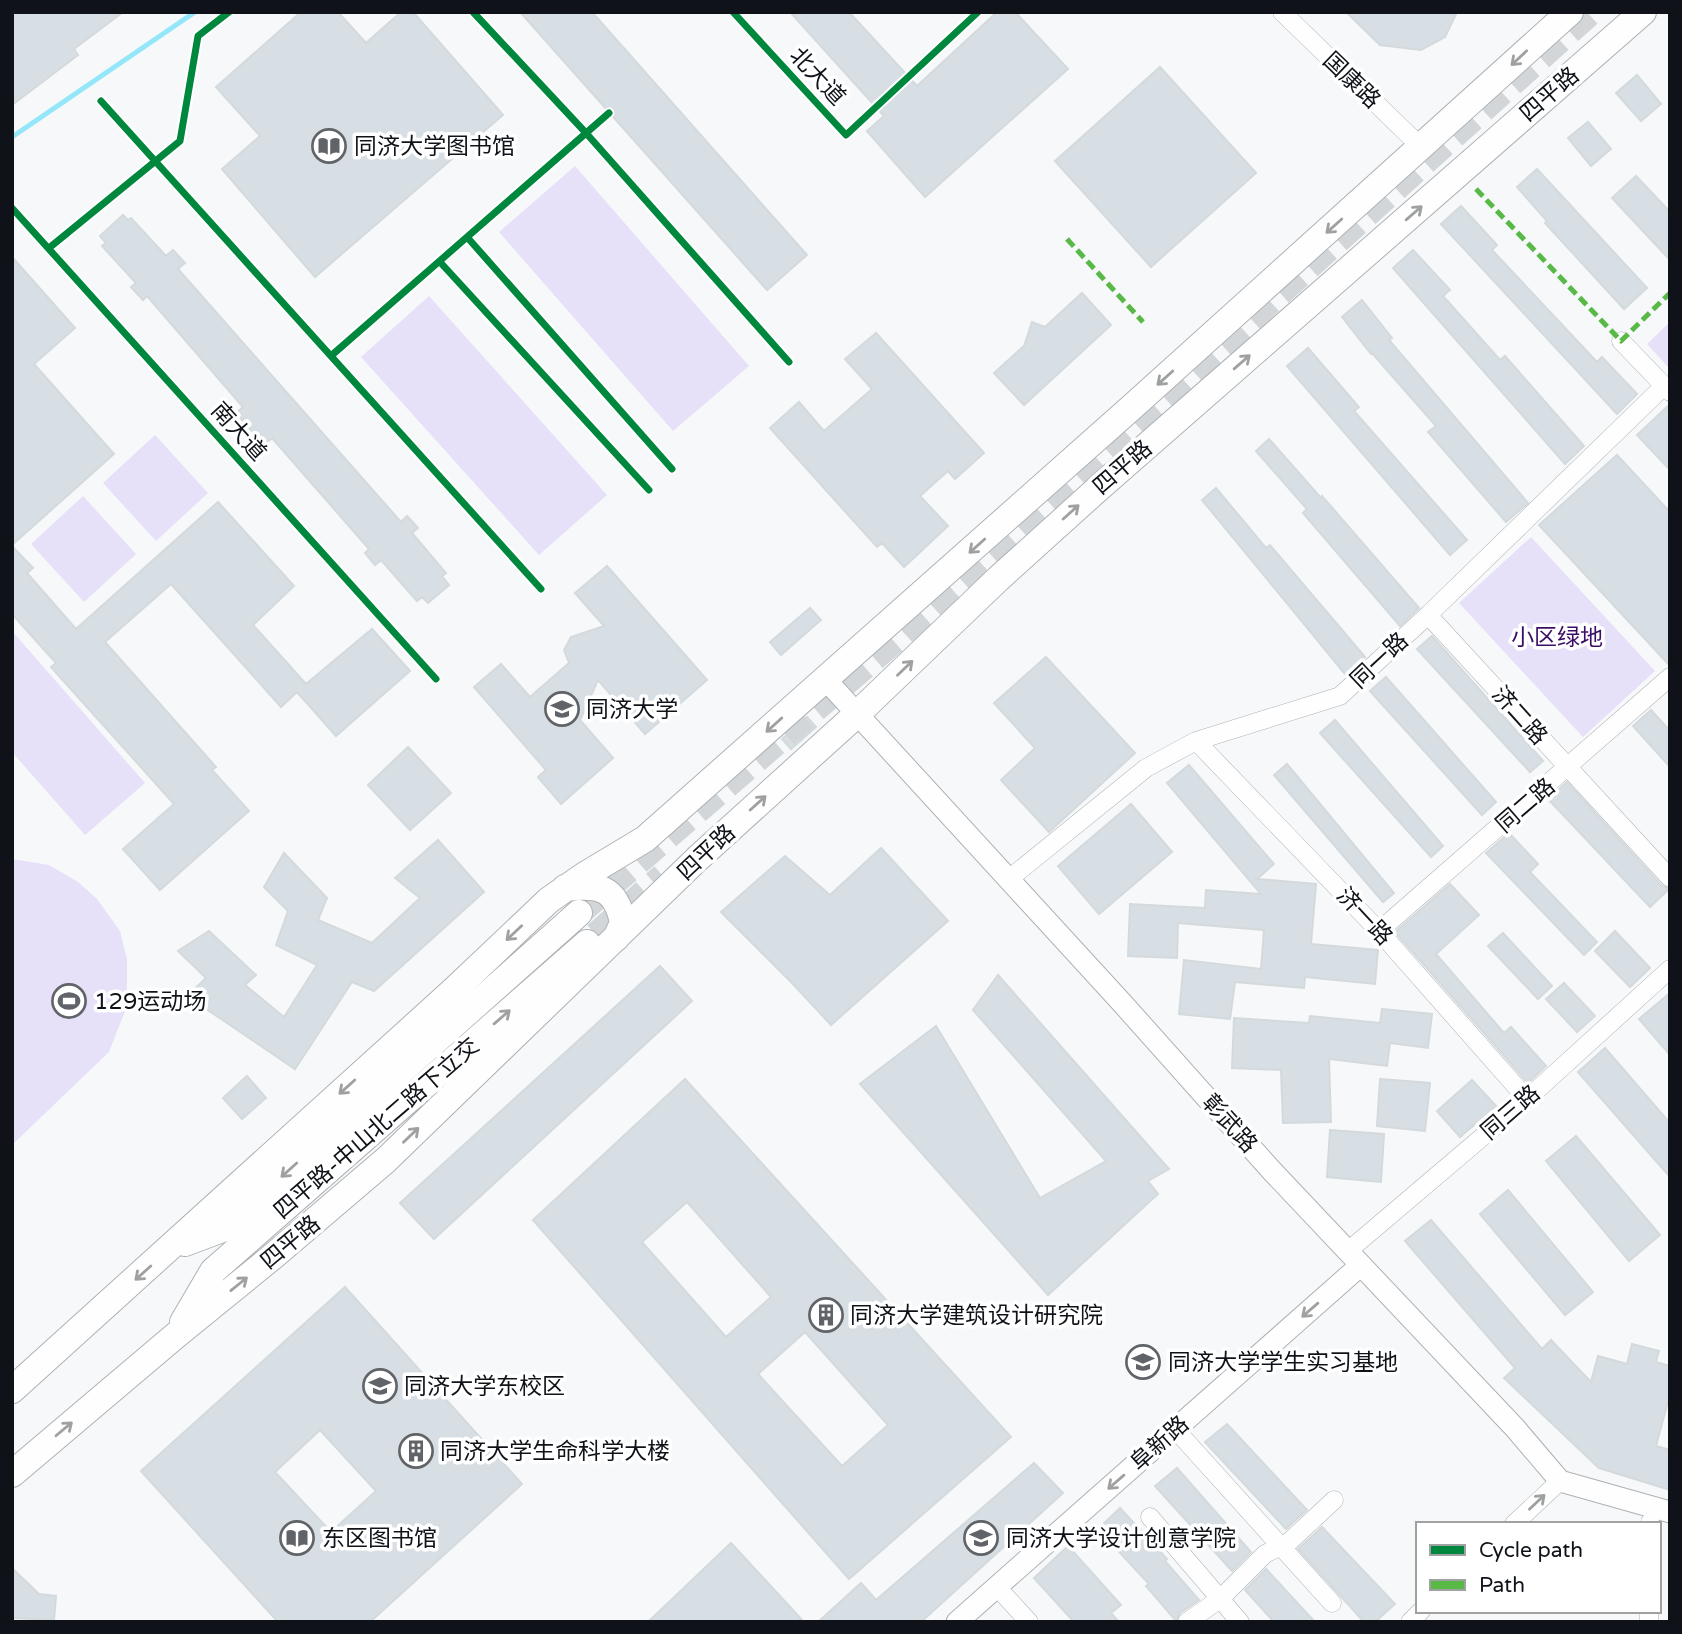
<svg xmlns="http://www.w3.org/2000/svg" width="1682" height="1634" viewBox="0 0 1682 1634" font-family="'Varela Round','Noto Sans SC',sans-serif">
<rect width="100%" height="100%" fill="#f6f8fa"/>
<path fill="#e7e0f9" d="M 575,166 L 749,366 L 673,431 L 499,232 Z
M 429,296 L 607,495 L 539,555 L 361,357 Z
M 1670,322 L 1670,369 L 1647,344 Z
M 155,435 L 208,493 L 156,541 L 103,483 Z
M 83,496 L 136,554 L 84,602 L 31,544 Z
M 1531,537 L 1655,671 L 1583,737 L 1459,603 Z
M 12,631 L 145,783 L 85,835 L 12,752 Z
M 12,859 L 49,865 L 78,882 L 97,899 L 120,931 L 127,959 L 127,991 L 125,1011 L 109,1052 L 12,1145 Z"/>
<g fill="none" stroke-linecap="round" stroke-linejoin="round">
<path stroke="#93e7f9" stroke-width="5" d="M 12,137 L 195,12"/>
</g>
<path fill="#d8dfe4" stroke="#d4d9dc" stroke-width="2" fill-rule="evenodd" d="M 12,12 L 123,12 L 74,49 L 78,55 L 12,105 Z
M 301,12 L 338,12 L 366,43 L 401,12 L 413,12 L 503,115 L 315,277 L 222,169 L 260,136 L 216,87 Z
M 520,12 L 592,12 L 807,255 L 767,290 Z
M 790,12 L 849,12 L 917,86 L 997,12 L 1015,12 L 1068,69 L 925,197 L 867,131 L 884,116 Z
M 1346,12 L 1457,12 L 1445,37 L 1421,50 L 1380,45 Z
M 1160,67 L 1256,173 L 1151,267 L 1055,161 Z
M 1637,75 L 1661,104 L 1641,121 L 1616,93 Z
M 1588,122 L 1611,149 L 1591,166 L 1568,138 Z
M 1537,169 L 1647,288 L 1624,309 L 1545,223 L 1547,221 L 1517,187 Z
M 1636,176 L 1670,212 L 1670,260 L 1612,198 Z
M 1461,206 L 1497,245 L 1492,250 L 1597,362 L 1602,357 L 1637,394 L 1617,414 L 1441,224 Z
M 123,215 L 128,220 L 131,218 L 166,256 L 173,250 L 185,263 L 178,269 L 401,522 L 407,516 L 418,528 L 412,533 L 446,573 L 442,576 L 449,585 L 428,603 L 422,597 L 417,601 L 381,560 L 375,565 L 365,553 L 369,549 L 272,438 L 264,445 L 236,413 L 243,407 L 147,296 L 143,300 L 131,287 L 136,283 L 102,246 L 106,243 L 100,236 Z
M 1413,250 L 1450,290 L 1443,296 L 1500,360 L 1505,356 L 1584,446 L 1565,464 L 1393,268 Z
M 12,257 L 75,328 L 34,364 L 114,454 L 12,545 Z
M 1082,293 L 1111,325 L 1024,405 L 994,373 L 1024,346 L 1032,322 L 1045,327 Z
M 1362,300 L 1392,338 L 1389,340 L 1528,503 L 1506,522 L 1428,432 L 1436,426 L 1372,353 L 1371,354 L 1342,317 Z
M 876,333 L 984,453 L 955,479 L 948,471 L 920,496 L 948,526 L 904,567 L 882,543 L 877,547 L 770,428 L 799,402 L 824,431 L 872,389 L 845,359 Z
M 1308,348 L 1359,407 L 1354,411 L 1467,540 L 1450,555 L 1287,366 Z
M 1670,404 L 1670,470 L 1637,435 Z
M 1269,439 L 1321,498 L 1322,496 L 1419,608 L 1400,626 L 1303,513 L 1307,509 L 1256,451 Z
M 1617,455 L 1670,512 L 1670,666 L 1539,525 Z
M 1216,488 L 1266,548 L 1270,545 L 1365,657 L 1345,674 L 1202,500 Z
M 218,502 L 294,586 L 253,625 L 306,684 L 372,629 L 410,671 L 336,736 L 297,692 L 281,707 L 171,584 L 105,642 L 216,767 L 212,770 L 249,811 L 160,890 L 123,849 L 174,804 L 51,667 L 56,663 L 12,614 L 12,546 L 33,568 L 27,573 L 76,629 Z
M 607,566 L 707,680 L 645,734 L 598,680 L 580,720 L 613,758 L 561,804 L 538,777 L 546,770 L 474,687 L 501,664 L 530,697 L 569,663 L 564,650 L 571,637 L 604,626 L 575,593 Z
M 810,608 L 821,620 L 781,655 L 770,642 Z
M 1432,636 L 1543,761 L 1530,772 L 1417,649 Z
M 1046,657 L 1135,753 L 1049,832 L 1001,780 L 1035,748 L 994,703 Z
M 1386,677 L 1496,802 L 1482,815 L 1370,691 Z
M 1651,710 L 1670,731 L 1670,767 L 1633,726 Z
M 807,717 L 816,727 L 791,749 L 782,739 Z
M 1335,720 L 1443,846 L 1431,857 L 1320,733 Z
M 408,747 L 451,793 L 410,830 L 368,785 Z
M 1287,764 L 1394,893 L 1383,902 L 1274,775 Z
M 1189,765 L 1274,864 L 1257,879 L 1316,884 L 1311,944 L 1378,950 L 1375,984 L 1305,977 L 1304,988 L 1235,982 L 1230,1019 L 1179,1014 L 1184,960 L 1261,969 L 1264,930 L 1178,923 L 1177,958 L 1128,956 L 1130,904 L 1205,908 L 1206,890 L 1261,894 L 1167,783 Z
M 1567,782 L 1662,886 L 1669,889 L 1650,907 L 1548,799 Z
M 1131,804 L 1172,852 L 1099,914 L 1058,866 Z
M 1509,833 L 1538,864 L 1530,872 L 1597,942 L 1584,955 L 1486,853 Z
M 438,840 L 484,892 L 374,991 L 352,982 L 295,1069 L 187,996 L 206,978 L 178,951 L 209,931 L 256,975 L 245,985 L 284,1017 L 317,965 L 276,945 L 288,911 L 264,887 L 284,853 L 327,898 L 318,920 L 372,943 L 420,898 L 395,878 Z
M 881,848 L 948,921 L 831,1025 L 793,984 L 721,912 L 785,856 L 830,895 Z
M 1450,884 L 1479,915 L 1436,954 L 1504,1033 L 1511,1027 L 1546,1066 L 1528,1083 L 1395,932 Z
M 1615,931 L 1650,968 L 1630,987 L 1595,951 Z
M 1503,933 L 1552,986 L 1538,999 L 1488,946 Z
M 660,966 L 692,1001 L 434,1239 L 400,1203 Z
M 998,975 L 1169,1169 L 1148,1181 L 1158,1194 L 1048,1295 L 860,1084 L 936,1026 L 1040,1198 L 1106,1161 L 973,1010 Z
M 1564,983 L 1595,1016 L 1577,1032 L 1546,999 Z
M 1670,993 L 1670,1055 L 1639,1019 Z
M 1382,1009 L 1432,1014 L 1428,1048 L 1390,1043 L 1387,1066 L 1329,1059 L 1331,1122 L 1283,1123 L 1281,1070 L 1232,1068 L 1234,1018 L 1309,1023 L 1310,1016 L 1380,1023 Z
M 1605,1048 L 1670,1123 L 1670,1177 L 1578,1072 Z
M 247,1076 L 266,1098 L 242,1119 L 223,1098 Z
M 685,1079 L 1011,1437 L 849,1579 L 533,1220 ZM 687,1202 L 771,1297 L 726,1337 L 642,1242 ZM 805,1332 L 888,1425 L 842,1466 L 758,1374 Z
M 1380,1079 L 1430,1083 L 1425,1131 L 1377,1126 Z
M 1472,1080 L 1496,1106 L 1460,1137 L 1437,1111 Z
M 1330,1130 L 1384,1134 L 1381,1182 L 1327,1177 Z
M 1576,1136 L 1660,1235 L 1629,1261 L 1546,1161 Z
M 1508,1190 L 1593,1292 L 1565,1315 L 1480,1214 Z
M 1431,1220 L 1542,1349 L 1551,1340 L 1591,1382 L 1598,1356 L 1627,1364 L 1632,1344 L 1659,1351 L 1656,1362 L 1670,1366 L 1670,1394 L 1656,1446 L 1670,1450 L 1670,1490 L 1599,1468 L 1504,1378 L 1515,1368 L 1405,1241 Z
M 345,1287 L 522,1484 L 370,1622 L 278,1622 L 141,1471 ZM 320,1430 L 376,1491 L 331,1532 L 275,1472 Z
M 1227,1424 L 1307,1510 L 1286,1529 L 1205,1442 Z
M 1034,1463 L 1063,1493 L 921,1622 L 818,1622 L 861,1583 L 876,1600 Z
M 1177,1468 L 1251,1552 L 1232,1571 L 1155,1486 Z
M 1120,1508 L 1167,1559 L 1165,1561 L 1199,1600 L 1180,1613 L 1176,1621 L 1146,1586 L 1149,1584 L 1098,1529 Z
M 1322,1527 L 1395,1604 L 1375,1622 L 1364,1622 L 1298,1549 Z
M 731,1543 L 804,1622 L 648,1622 Z
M 1068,1546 L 1121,1605 L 1111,1613 L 1119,1622 L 1074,1622 L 1034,1578 Z
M 12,1568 L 39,1594 L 56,1596 L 54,1620 L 12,1618 Z
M 1266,1569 L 1315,1622 L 1274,1622 L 1245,1590 Z"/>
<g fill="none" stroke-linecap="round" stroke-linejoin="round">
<path stroke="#d3d6d8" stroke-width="26" stroke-dasharray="26 13" stroke-linecap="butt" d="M 579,913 L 894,641 L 1591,12
M 596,935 L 663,876"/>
<g stroke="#aeb2b5" stroke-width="19">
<path id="minor" d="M 1282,12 L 1422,148
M 1621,341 L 1670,392
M 1428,615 L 1670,878
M 1196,741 L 1379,931 L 1527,1099
M 1009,879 L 1146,768 L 1196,741 L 1340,696 L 1428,615 L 1664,386
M 1379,931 L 1670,677
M 1348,1251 L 1527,1099 L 1670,969
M 1175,1429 L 1332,1603
M 1150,1517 L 1240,1622
M 1514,1524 L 1560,1481
M 1650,1524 L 1650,1522
M 997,1587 L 1029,1622
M 1187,1622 L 1220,1599 L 1265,1554 L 1289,1542 L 1334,1500
M 1410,1622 L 1421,1611
M 1649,1622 L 1649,1611"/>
</g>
<g stroke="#aeb2b5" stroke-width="23">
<path id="tertiary" d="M 826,680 L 1123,1004 L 1272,1171 L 1515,1428 L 1560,1481 L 1670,1512
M 957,1622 L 1361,1265"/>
</g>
<g stroke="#aeb2b5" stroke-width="28">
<path id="primary" d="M 565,888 C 599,884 616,887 623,923 L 616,938
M 185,1243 L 225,1228 L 579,913
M 183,1322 L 213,1271 L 587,943
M 12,1390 L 453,991 L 549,900 L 585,875 L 645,839 L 1132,407 L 1570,12
M 12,1474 L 175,1336 L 271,1258 L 386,1160 L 697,859 L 856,715 L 998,579 L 1101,486 L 1643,12"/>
</g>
<use href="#minor" stroke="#fefefe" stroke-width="18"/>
<use href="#tertiary" stroke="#fefefe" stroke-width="21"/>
<use href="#primary" stroke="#fefefe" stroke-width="26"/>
<path stroke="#58b947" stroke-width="5" stroke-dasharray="10 5" stroke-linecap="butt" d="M 1476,189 L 1621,341 L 1670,293
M 1067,239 L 1143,322"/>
<g stroke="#fff" stroke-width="11">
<path id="cycleway" d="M 473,12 L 586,133 L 789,362
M 733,12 L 846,135 L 978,12
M 101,101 L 541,589
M 12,208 L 436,679
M 467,237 L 672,469
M 49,248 L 180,141 L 198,36 L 229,12
M 440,262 L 649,490
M 332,355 L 609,113"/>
</g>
<use href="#cycleway" stroke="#00873e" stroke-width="7"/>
</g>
<defs><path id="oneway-shaft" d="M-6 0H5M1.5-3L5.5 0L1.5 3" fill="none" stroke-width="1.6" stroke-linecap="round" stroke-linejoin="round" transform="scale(1.75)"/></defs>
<g stroke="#9ea0a2">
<use href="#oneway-shaft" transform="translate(1519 58) rotate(137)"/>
<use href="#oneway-shaft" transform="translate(1414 213) rotate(-41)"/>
<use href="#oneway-shaft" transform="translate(1334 226) rotate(138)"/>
<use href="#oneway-shaft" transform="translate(1242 362) rotate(-41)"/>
<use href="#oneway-shaft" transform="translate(1165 378) rotate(138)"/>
<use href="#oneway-shaft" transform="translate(1071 512) rotate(-42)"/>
<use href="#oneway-shaft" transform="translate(977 546) rotate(138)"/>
<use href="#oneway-shaft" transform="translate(905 668) rotate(-44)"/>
<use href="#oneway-shaft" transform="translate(774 725) rotate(138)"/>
<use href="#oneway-shaft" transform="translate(758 803) rotate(-42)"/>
<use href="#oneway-shaft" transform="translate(514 933) rotate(137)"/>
<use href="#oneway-shaft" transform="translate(502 1017) rotate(-41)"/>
<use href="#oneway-shaft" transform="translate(347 1087) rotate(138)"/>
<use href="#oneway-shaft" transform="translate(411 1135) rotate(-44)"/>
<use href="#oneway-shaft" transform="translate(289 1170) rotate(138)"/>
<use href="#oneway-shaft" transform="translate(143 1273) rotate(138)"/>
<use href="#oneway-shaft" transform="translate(239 1284) rotate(-39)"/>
<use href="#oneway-shaft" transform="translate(1310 1310) rotate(139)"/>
<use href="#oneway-shaft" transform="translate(64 1429) rotate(-40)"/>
<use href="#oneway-shaft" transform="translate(1116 1482) rotate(139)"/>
<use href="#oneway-shaft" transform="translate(1537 1502) rotate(-43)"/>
</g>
<defs>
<g id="library-ring" transform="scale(1.75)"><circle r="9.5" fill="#fff" stroke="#606368" stroke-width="1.5"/><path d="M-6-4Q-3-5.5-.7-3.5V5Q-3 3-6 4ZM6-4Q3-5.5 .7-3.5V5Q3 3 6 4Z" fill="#606368"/></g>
<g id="university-ring" transform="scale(1.75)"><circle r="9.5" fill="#fff" stroke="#606368" stroke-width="1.5"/><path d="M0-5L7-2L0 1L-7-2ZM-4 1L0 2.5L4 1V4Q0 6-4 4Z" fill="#606368"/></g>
<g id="stadium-ring" transform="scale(1.75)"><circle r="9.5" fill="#fff" stroke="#606368" stroke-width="1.5"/><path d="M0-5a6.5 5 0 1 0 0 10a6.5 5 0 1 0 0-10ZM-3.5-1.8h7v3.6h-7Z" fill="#606368"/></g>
<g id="building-ring" transform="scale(1.75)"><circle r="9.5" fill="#fff" stroke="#606368" stroke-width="1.5"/><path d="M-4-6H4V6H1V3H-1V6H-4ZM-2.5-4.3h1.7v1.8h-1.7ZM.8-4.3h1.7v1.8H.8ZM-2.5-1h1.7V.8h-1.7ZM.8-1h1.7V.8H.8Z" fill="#606368"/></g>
<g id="school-ring" transform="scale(1.75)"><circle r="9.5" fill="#fff" stroke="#606368" stroke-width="1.5"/><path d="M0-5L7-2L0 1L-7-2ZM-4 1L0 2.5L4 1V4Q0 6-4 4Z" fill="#606368"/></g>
</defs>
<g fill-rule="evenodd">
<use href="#library-ring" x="329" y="146"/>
<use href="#university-ring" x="562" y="709"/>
<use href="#stadium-ring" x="69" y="1001"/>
<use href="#building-ring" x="826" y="1315"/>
<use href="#school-ring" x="1143" y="1362"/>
<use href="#school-ring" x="380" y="1386"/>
<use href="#building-ring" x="416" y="1451"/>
<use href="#library-ring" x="297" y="1538"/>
<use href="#school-ring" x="981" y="1538"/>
</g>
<g text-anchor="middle" stroke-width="7" stroke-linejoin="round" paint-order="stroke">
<g font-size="23" fill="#0f1319" stroke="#fff">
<text transform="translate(818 76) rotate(47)" y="8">北大道</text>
<text transform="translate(1352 80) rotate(44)" y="8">国康路</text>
<text transform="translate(1549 94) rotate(-41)" y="8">四平路</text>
<text transform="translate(239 431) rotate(48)" y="8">南大道</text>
<text transform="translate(1122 467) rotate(-41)" y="8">四平路</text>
<text transform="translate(1379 660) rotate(-43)" y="8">同一路</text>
<text transform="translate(1520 715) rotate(48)" y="8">济二路</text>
<text transform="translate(1525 805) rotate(-41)" y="8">同二路</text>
<text transform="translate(706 852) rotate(-43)" y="8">四平路</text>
<text transform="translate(1365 916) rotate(47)" y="8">济一路</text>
<text transform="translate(1510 1112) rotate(-41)" y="8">同三路</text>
<text transform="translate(1230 1123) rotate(48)" y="8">彰武路</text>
<text transform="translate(376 1128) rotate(-41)" y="8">四平路-中山北二路下立交</text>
<text transform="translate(290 1242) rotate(-40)" y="8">四平路</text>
<text transform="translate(1159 1443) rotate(-42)" y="8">阜新路</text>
</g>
<g font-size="23" fill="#0f1319" stroke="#fff" text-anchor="start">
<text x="354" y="154">同济大学图书馆</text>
<text x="586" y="717">同济大学</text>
<text x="94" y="1009">129运动场</text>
<text x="850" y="1323">同济大学建筑设计研究院</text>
<text x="1168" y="1370">同济大学学生实习基地</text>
<text x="404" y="1394">同济大学东校区</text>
<text x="440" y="1459">同济大学生命科学大楼</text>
<text x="322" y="1546">东区图书馆</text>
<text x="1006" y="1546">同济大学设计创意学院</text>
</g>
<g font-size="23" fill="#3a0d67" stroke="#fff">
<text x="1557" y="645">小区绿地</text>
</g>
</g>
<rect width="1682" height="1634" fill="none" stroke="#0f1319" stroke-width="28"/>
<rect x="1416" y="1522" width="245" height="91" fill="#ffffff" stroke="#9fa1a3" stroke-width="2"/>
<rect x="1430" y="1545" width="35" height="10" fill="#00873e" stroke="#9fa1a3" stroke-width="2"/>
<text x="1479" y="1557" font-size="21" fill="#0f1319">Cycle path</text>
<rect x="1430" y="1580" width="35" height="10" fill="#58b947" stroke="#9fa1a3" stroke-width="2"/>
<text x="1479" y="1592" font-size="21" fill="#0f1319">Path</text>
</svg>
